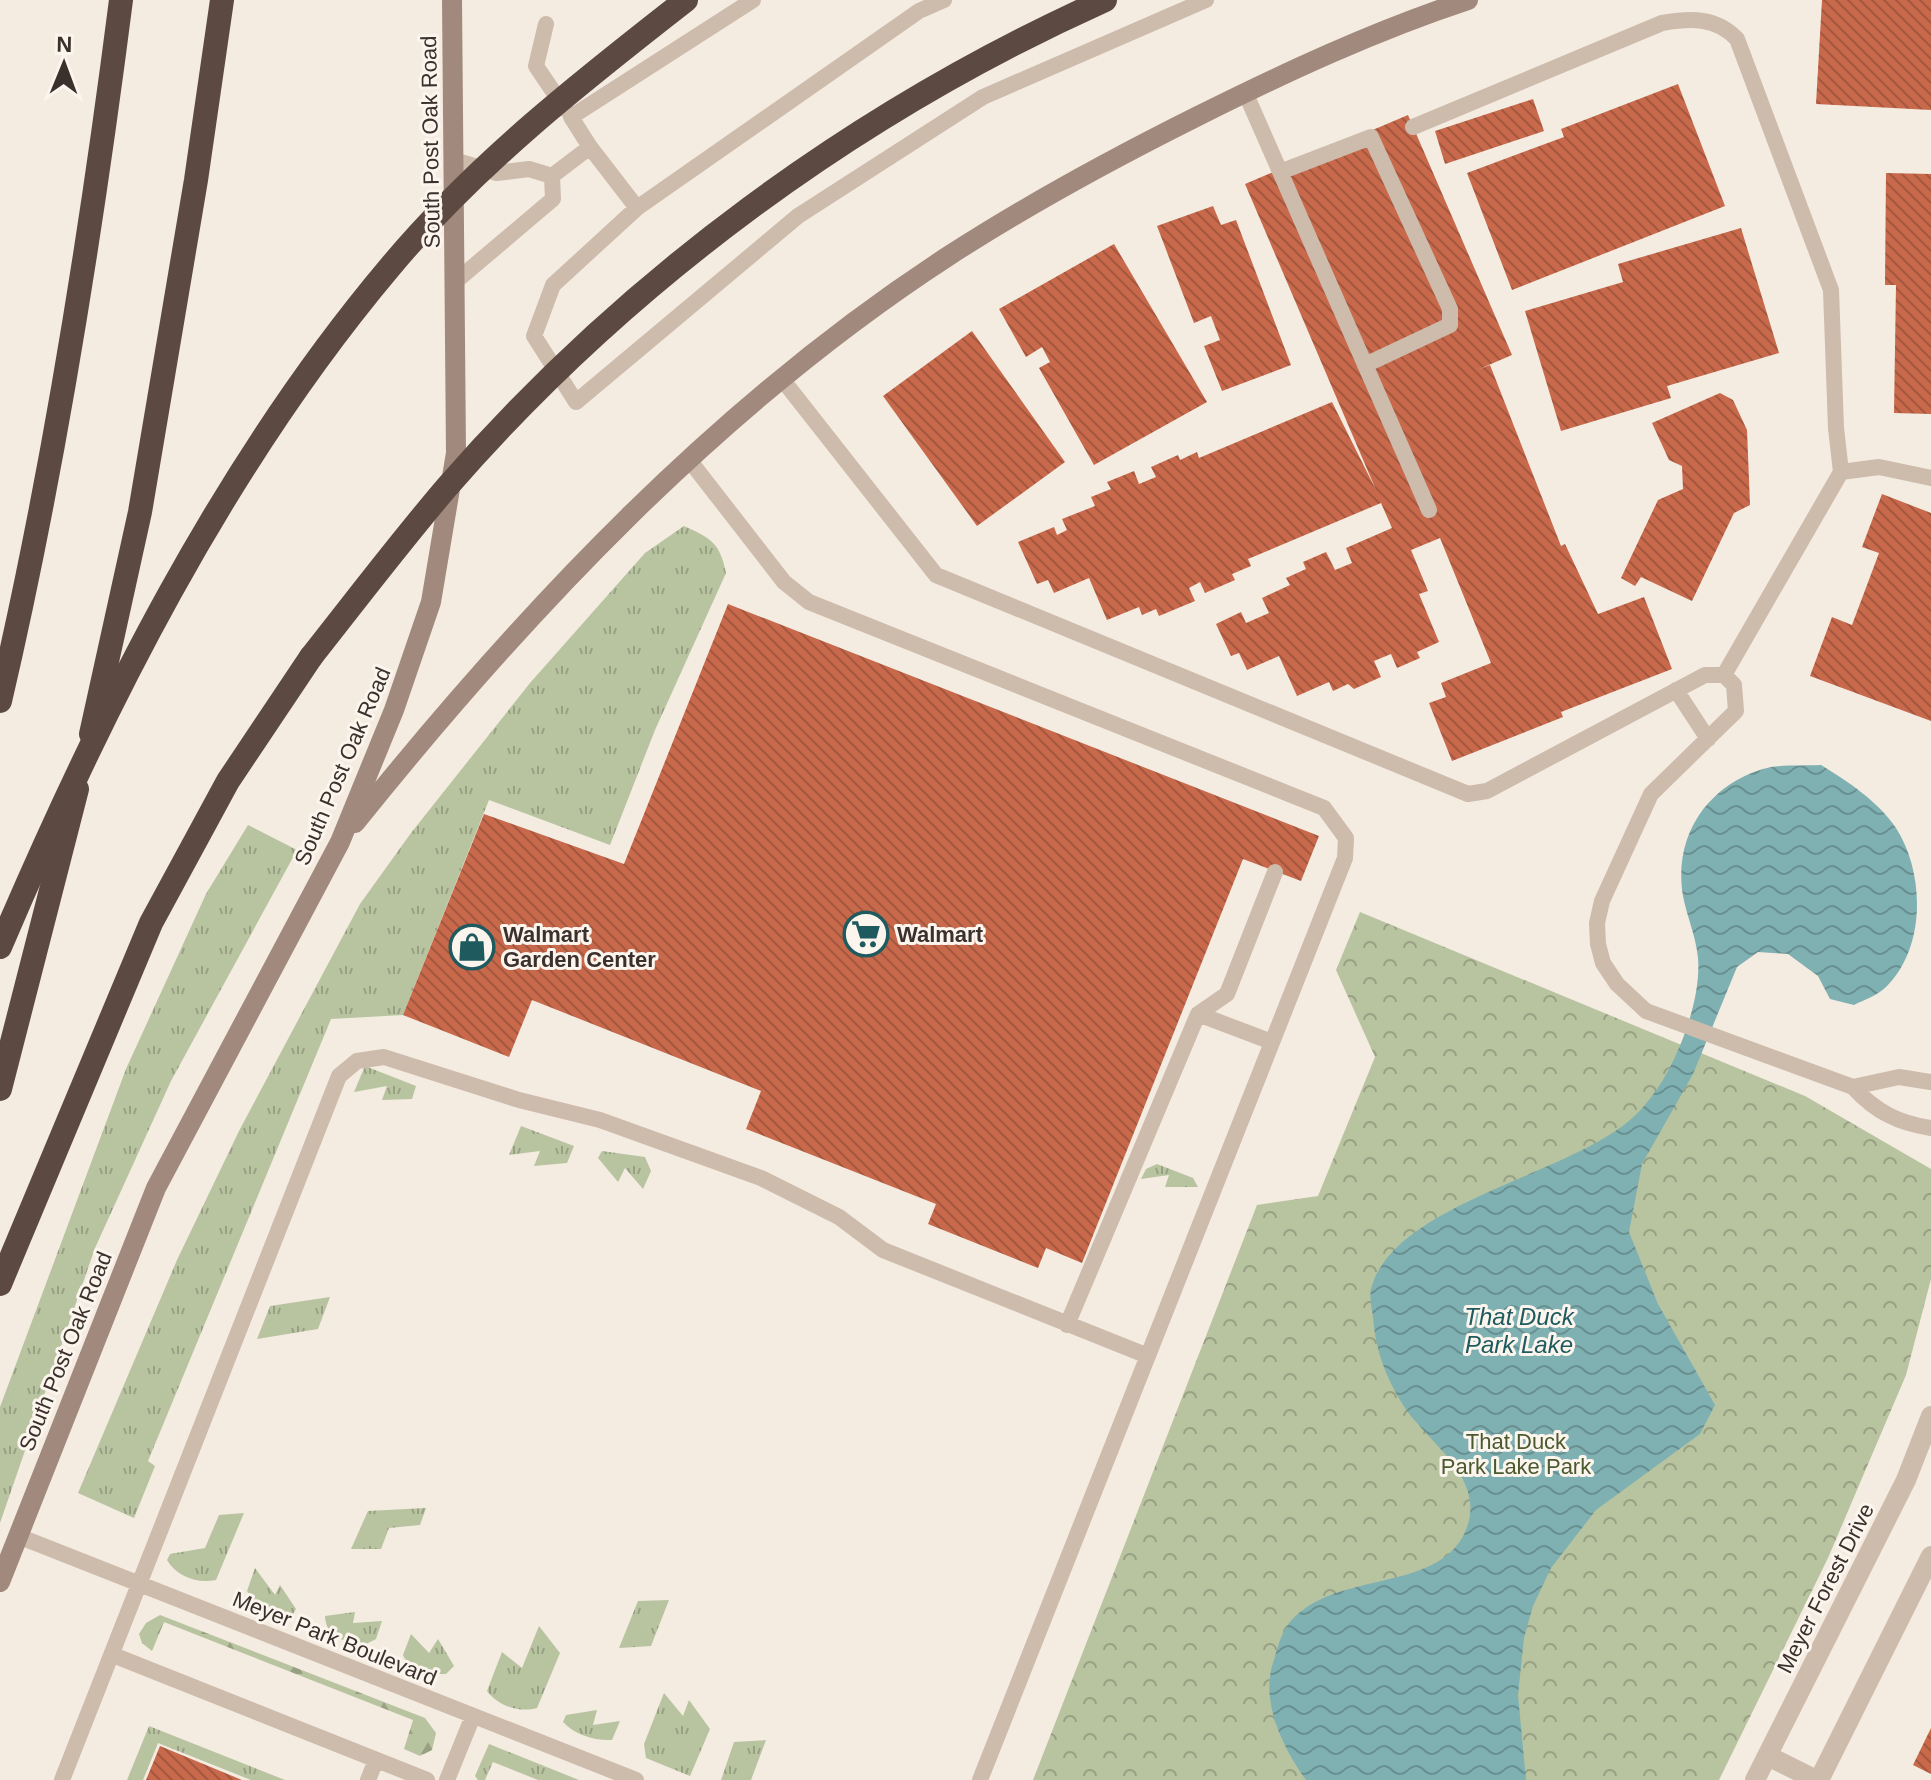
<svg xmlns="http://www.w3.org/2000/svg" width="1931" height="1780" viewBox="0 0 1931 1780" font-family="Helvetica,sans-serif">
<defs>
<pattern id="grass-tufts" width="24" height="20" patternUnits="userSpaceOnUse" patternTransform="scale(2)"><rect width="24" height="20" fill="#b8c4a0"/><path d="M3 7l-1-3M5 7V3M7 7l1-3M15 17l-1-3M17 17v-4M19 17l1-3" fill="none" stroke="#97a083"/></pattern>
<pattern id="forest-firs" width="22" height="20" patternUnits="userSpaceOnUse" patternTransform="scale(2)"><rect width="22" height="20" fill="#b8c4a0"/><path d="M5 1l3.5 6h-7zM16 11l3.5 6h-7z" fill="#97a083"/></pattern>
<pattern id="park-crowns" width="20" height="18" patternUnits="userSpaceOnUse" patternTransform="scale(2)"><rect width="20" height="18" fill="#b8c4a0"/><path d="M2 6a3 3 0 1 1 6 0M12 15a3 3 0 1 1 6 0" fill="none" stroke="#97a083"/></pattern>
<pattern id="water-waves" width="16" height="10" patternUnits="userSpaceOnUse" patternTransform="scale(2)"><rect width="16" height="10" fill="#7fb0b2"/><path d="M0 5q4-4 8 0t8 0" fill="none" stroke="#699091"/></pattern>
<pattern id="building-back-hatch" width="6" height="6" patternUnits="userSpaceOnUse" patternTransform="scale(2)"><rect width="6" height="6" fill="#c8694b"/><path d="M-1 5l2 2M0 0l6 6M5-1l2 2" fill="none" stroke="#a4573f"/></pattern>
</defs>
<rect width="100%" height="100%" fill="#f4ebe1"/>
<path fill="url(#grass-tufts)" d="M 684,526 C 711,538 720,543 726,573 L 655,730 L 610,845 L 489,800 L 403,1015 L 331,1019 L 148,1461 L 155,1466 L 134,1518 L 78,1493 L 177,1260 L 239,1131 L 360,904 L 411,833 L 530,683 L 645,553 Z
M 248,825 L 297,850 L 171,1081 L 95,1248 L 0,1523 L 0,1407 L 126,1069 L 206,894 Z
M 365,1066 L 416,1086 L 412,1099 L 382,1100 L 387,1086 L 354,1092 Z
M 521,1126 L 574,1146 L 567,1163 L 534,1166 L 540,1151 L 509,1155 Z
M 602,1151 L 645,1157 L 651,1171 L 643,1189 L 625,1168 L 618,1182 L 598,1158 Z
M 1157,1164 L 1193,1178 L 1198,1187 L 1165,1187 L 1169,1175 L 1141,1179 L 1146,1169 Z
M 330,1297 L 318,1329 L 257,1339 L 270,1306 Z
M 426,1508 L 420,1525 L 389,1528 L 381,1549 L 351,1549 L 368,1511 Z
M 244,1513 L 216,1580 C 198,1584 177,1577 167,1560 L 170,1554 L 205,1548 L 219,1515 Z
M 255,1568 L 275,1595 L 280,1585 L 296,1609 L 293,1614 C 273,1619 257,1607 247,1591 Z
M 669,1600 L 651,1646 L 619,1648 L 638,1601 Z
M 355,1612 L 353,1623 L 382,1621 L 376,1639 L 362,1646 C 344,1640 326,1638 325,1616 Z
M 539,1626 L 560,1653 L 537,1708 C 519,1713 498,1706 487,1691 L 502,1652 L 522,1668 Z
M 411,1634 L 429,1653 L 438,1639 L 454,1666 L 446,1674 L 432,1674 L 407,1663 L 403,1655 Z
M 664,1693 L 683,1716 L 689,1700 L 710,1729 L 690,1776 L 646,1758 L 644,1744 Z
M 597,1710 L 593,1725 L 620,1721 L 612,1740 C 595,1741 575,1735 563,1722 L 566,1715 Z
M 149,1726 L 285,1780 L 251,1780 L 158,1743 L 143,1780 L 127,1780 Z
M 766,1740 L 751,1780 L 721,1780 L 734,1742 Z
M 489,1744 L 579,1780 L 538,1780 L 493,1762 L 485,1780 L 478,1780 L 475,1776 Z"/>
<path fill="url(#forest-firs)" d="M 160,1615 L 425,1718 L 436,1733 L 432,1750 L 420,1756 L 404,1749 L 413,1720 L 164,1622 L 152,1651 L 142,1643 L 139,1634 L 146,1623 Z"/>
<path fill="url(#park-crowns)" d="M 1360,912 L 1805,1096 L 1931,1169 L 1931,1279 L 1906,1375 L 1828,1558 L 1719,1780 L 1033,1780 L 1257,1205 L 1318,1196 L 1375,1057 L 1336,970 Z"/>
<path fill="url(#water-waves)" d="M 1821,765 C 1847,781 1878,801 1896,828 C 1925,873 1926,948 1886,987 C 1878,995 1864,1000 1854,1005 L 1830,999 L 1818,976 L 1788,954 L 1758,952 L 1737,967 L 1693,1074 L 1642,1164 L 1629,1232 L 1658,1304 L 1715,1405 L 1700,1434 L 1596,1510 L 1551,1568 L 1533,1606 L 1524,1638 L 1518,1695 L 1526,1780 L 1306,1780 C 1283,1748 1259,1700 1274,1660 C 1277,1649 1281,1635 1287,1626 C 1330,1568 1437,1595 1465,1532 C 1489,1478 1427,1443 1403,1405 C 1386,1378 1375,1349 1373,1317 C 1372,1309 1369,1297 1371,1289 C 1392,1205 1565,1176 1630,1120 C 1644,1109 1661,1085 1669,1069 C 1685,1039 1701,993 1698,958 C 1696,936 1687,917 1683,896 C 1673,836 1707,786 1763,769 C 1780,764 1803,766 1821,765 Z"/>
<path fill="url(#building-back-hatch)" d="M 1822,0 L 1931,0 L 1931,110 L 1816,104 Z
M 1678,84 L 1725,206 L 1512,290 L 1467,173 L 1564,137 L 1561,129 Z
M 1533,99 L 1544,131 L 1445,164 L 1435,131 Z
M 1408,115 L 1512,355 L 1477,370 L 1490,365 L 1561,546 L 1565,544 L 1598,614 L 1644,597 L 1672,669 L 1561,712 L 1563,717 L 1452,761 L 1429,703 L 1446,697 L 1441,683 L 1491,663 L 1440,538 L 1411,550 L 1428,591 L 1419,594 L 1439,642 L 1417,652 L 1420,658 L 1397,668 L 1391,654 L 1374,661 L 1381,677 L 1354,689 L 1348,684 L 1333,691 L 1329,682 L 1297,696 L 1279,656 L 1247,670 L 1239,653 L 1231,656 L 1216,624 L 1241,612 L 1246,623 L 1269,613 L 1262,598 L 1290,585 L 1286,578 L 1306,569 L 1303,562 L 1326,552 L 1335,570 L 1352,563 L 1346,548 L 1392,528 L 1381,503 L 1248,559 L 1251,566 L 1232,574 L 1235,580 L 1205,593 L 1200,582 L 1189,588 L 1195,601 L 1159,616 L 1156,609 L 1142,615 L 1139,607 L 1107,620 L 1089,578 L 1054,593 L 1048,580 L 1037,584 L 1018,542 L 1054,527 L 1057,535 L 1067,530 L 1062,519 L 1095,506 L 1091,497 L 1111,489 L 1107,482 L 1134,471 L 1139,484 L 1156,477 L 1151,467 L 1178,455 L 1180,460 L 1197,452 L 1199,458 L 1332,402 L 1376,490 L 1245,184 Z
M 1886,173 L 1931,174 L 1931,414 L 1894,413 L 1896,285 L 1885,285 Z
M 1213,206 L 1221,225 L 1236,220 L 1291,365 L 1222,391 L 1204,346 L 1220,340 L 1211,316 L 1194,323 L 1157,226 Z
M 1741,228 L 1779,353 L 1667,386 L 1671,398 L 1561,431 L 1525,311 L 1623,282 L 1618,264 Z
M 1114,244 L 1207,402 L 1094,465 L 1039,368 L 1050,362 L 1042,347 L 1026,357 L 999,309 Z
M 972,331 L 1065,462 L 977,526 L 883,396 Z
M 1720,393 L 1733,400 L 1747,430 L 1750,505 L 1734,513 L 1692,601 L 1641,577 L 1635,586 L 1621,578 L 1658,500 L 1683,489 L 1682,466 L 1669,460 L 1652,423 Z
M 1882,494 L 1931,513 L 1931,721 L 1810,676 L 1832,617 L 1852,625 L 1879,553 L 1862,547 Z
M 728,604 L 1319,836 L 1301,881 L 1243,859 L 1082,1263 L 1046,1248 L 1038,1268 L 928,1224 L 936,1204 L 746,1129 L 761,1091 L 532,1000 L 509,1057 L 403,1015 L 484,814 L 624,864 Z
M 1931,1728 L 1931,1774 L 1913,1765 Z
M 160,1746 L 242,1780 L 146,1780 Z"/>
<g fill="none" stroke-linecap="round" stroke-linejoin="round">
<path stroke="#cdbbac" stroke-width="16" d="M 546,24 L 536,66 L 565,109
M 1245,92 L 1429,510
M 1413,127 L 1662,23 C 1691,18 1716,17 1737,39 L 1831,290 L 1836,428 L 1841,472 L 1724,675
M 590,147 L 571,117 L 753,0
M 454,160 L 497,173 L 529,169 L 552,176 L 553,199 L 455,282
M 1280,172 L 1371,137 L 1450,309 L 1450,325 L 1365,365
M 552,176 L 590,147 L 637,208 L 919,11 L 944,0
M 637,208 L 553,285 L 534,336 L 576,402 L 798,216 L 983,97 L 1206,0
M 782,379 L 936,575 L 1468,794 L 1487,791 L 1705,675 L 1724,675 L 1734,685 L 1736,711 L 1651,794 L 1602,901 L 1597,923 L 1598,944 L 1603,963 L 1617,984 L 1646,1011 L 1853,1087
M 690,461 L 784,582 L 809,602 L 1324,808 L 1346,838 L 1345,858 L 980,1780
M 1841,472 L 1879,467 L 1931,478
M 1676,690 L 1708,739
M 1272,1042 L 1198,1014 L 1227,994 L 1275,872
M 1931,1082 L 1899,1077 L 1853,1087 C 1876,1112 1898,1123 1931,1128
M 1067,1325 L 1198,1014
M 18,1536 L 636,1780
M 113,1655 L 427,1780
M 62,1780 L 339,1076 L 357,1061 L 384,1057 L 519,1100 L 600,1120 L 761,1178 L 839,1217 L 883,1250 L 1148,1356
M 368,1780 L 376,1760
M 447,1780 L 473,1716"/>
<path stroke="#cdbbac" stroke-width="20" d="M 1768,1756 L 1816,1780
M 1755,1780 L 1906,1480 L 1931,1416
M 1819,1780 L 1931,1556"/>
<path stroke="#a18a7d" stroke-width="20" d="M 355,823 C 526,610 720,404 950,255 C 1029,204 1112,159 1196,117 C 1284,73 1374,31 1468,0
M 0,1582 L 156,1188 L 340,842 L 394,710 L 431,602 L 456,453 L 452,0"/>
<path stroke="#5c4a42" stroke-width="24" d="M 0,701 C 54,470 91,235 121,0
M 91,734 L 140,512 L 196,180 L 222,0
M 0,1089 L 77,789
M 0,1284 L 151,923 L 228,781 L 311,657"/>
<path stroke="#5c4a42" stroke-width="24" d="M 311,657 C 356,600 400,542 447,487 C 627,280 856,112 1105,0
M 0,947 C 101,710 223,465 390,267 C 475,165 582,81 686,0"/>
</g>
<defs>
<g id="supermarket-ring" transform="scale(2.3)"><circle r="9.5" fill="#fbf5ee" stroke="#1f5a5e" stroke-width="1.5"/><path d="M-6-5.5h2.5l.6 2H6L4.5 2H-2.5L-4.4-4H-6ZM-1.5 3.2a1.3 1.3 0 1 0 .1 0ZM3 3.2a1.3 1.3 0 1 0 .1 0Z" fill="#1f5a5e"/></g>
<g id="shop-ring" transform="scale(2.3)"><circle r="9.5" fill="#fbf5ee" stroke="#1f5a5e" stroke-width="1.5"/><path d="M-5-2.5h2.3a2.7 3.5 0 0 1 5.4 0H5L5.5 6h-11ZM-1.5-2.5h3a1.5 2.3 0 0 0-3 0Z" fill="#1f5a5e"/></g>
</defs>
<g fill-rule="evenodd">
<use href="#supermarket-ring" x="866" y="934"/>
<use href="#shop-ring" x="472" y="947"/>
</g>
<g text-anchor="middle" stroke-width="6" stroke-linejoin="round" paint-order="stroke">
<g font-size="22" fill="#3b302b" stroke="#fbf5ee">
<text transform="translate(430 142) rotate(-91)" y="8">South Post Oak Road</text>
<text transform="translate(342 766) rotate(-67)" y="8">South Post Oak Road</text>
<text transform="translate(65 1351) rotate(-68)" y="8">South Post Oak Road</text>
<text transform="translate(1825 1588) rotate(-63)" y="8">Meyer Forest Drive</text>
<text transform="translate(335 1638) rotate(22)" y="8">Meyer Park Boulevard</text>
</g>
<g font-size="22" font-weight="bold" fill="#3b302b" stroke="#fbf5ee" text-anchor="start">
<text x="503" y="942">Walmart<tspan x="503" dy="25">Garden Center</tspan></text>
<text x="897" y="942">Walmart</text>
</g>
<g font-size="22" fill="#4a5a2e" stroke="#fbf5ee">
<text x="1516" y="1449">That Duck<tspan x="1516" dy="25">Park Lake Park</tspan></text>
</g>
<g font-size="24" font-style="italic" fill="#1f5a5e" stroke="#fbf5ee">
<text x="1519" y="1325">That Duck<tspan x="1519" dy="28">Park Lake</tspan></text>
</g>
</g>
<g transform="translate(64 64) rotate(1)" stroke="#fbf5ee" stroke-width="6" paint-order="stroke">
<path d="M0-6L14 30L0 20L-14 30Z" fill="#3b302b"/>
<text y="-12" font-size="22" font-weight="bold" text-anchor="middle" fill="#3b302b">N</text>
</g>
</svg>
